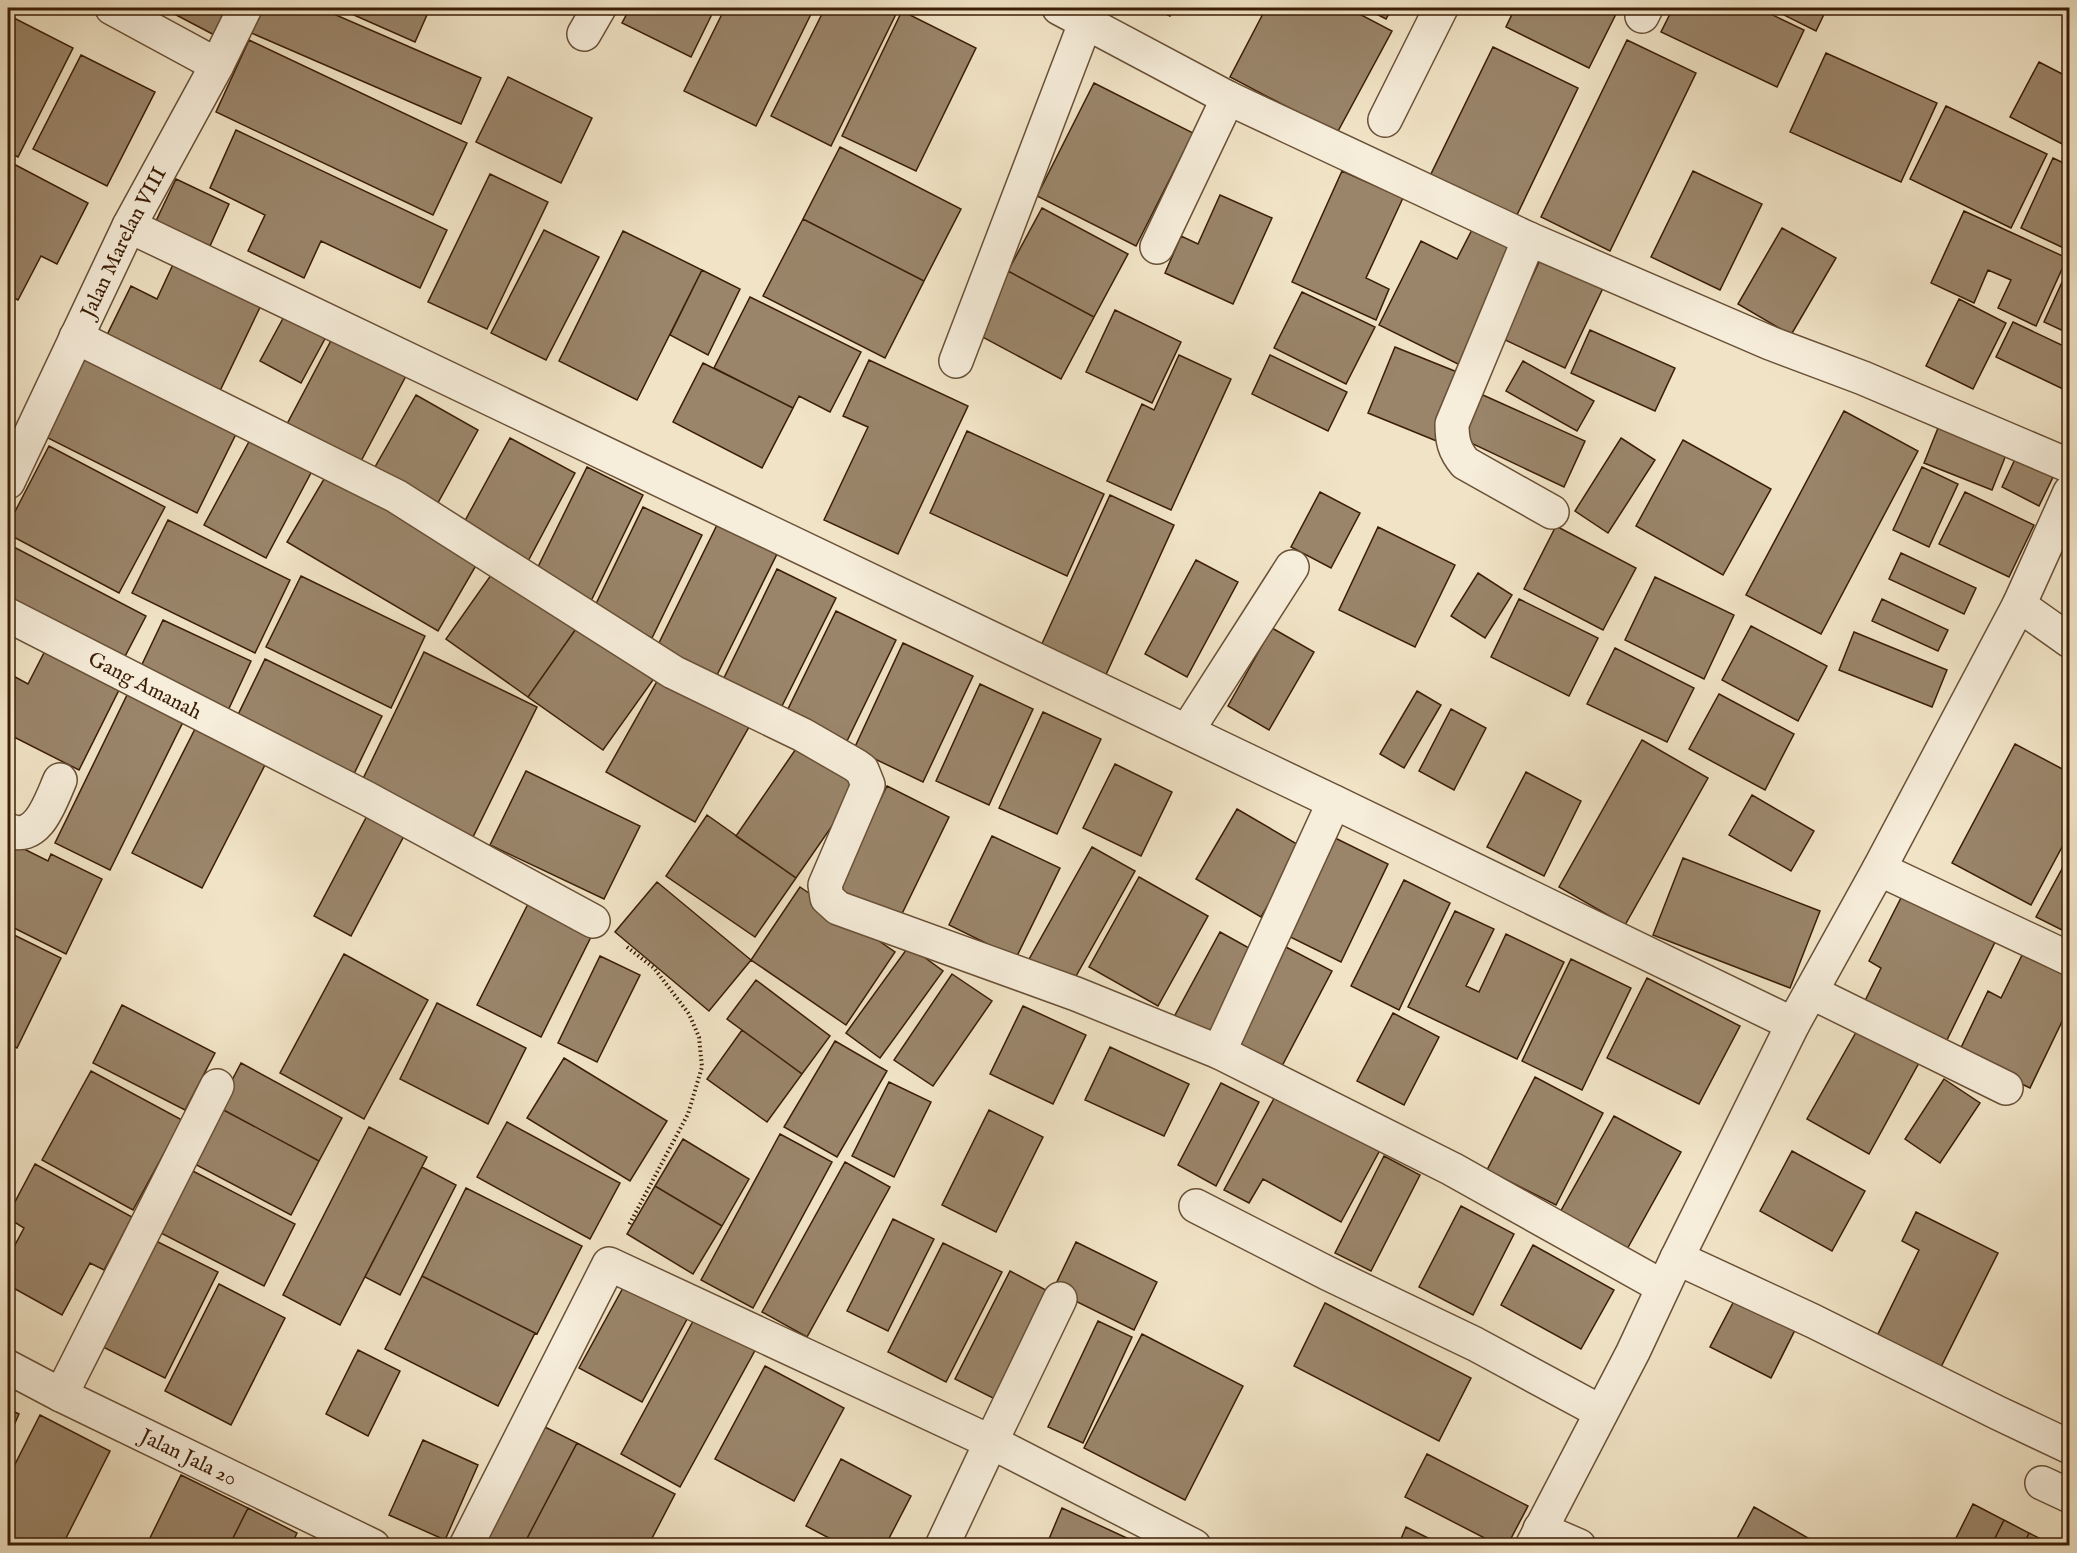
<svg xmlns="http://www.w3.org/2000/svg" width="2077" height="1553" viewBox="0 0 2077 1553" font-family="'IM FELL English',serif">
<rect width="100%" height="100%" fill="#f1e4c6"/>
<filter id="stains"><feTurbulence type="fractalNoise" baseFrequency=".00333" numOctaves="4"/><feColorMatrix values="0 0 0 0 .2 0 0 0 0 .09 0 0 0 0 .02 0 0 0 .5 -.17"/></filter>
<radialGradient id="worn" r=".72"><stop offset=".6" stop-color="#630" stop-opacity="0"/><stop offset="1" stop-color="#630" stop-opacity=".3"/></radialGradient>
<path fill="#9a856a" stroke="#3c1e06" stroke-width="1.5" d="M 163,8 L 234,8 L 218,37 Z
M 260,8 L 320,8 L 481,78 L 461,124 L 249,32 Z
M 338,8 L 430,8 L 415,42 Z
M 630,8 L 715,8 L 691,57 L 622,23 Z
M 725,8 L 814,8 L 756,126 L 684,91 Z
M 825,8 L 899,8 L 831,146 L 771,116 Z
M 1151,8 L 1173,8 L 1170,16 Z
M 1266,8 L 1348,8 L 1392,31 L 1337,133 L 1230,77 Z
M 1365,8 L 1392,8 L 1386,19 Z
M 1515,8 L 1619,8 L 1589,68 L 1506,27 Z
M 1673,8 L 1758,8 L 1804,30 L 1777,87 L 1661,32 Z
M 1770,8 L 1827,8 L 1816,31 Z
M 902,11 L 976,48 L 916,171 L 842,136 Z
M 8,15 L 73,48 L 18,157 L 8,152 Z
M 249,40 L 467,143 L 433,215 L 216,112 Z
M 1627,40 L 1696,73 L 1610,251 L 1541,217 Z
M 1493,47 L 1578,88 L 1516,217 L 1430,176 Z
M 1826,53 L 1937,103 L 1901,182 L 1790,132 Z
M 81,55 L 155,92 L 107,186 L 33,149 Z
M 2039,62 L 2070,78 L 2070,148 L 2010,117 Z
M 508,77 L 592,118 L 561,183 L 476,142 Z
M 1094,83 L 1193,133 L 1136,246 L 1037,196 Z
M 1946,106 L 2047,154 L 2011,228 L 1910,179 Z
M 236,130 L 447,230 L 420,288 L 321,241 L 304,278 L 248,251 L 265,215 L 210,188 Z
M 840,147 L 961,209 L 924,281 L 803,219 Z
M 2053,158 L 2070,166 L 2068,250 L 2021,228 Z
M 8,161 L 88,203 L 57,264 L 41,256 L 18,300 L 8,295 Z
M 1342,171 L 1403,198 L 1366,278 L 1389,289 L 1376,320 L 1292,282 Z
M 1693,171 L 1762,204 L 1720,290 L 1651,257 Z
M 490,174 L 548,202 L 487,329 L 428,302 Z
M 176,179 L 229,204 L 210,246 L 156,221 Z
M 1220,195 L 1272,218 L 1233,304 L 1165,273 L 1181,236 L 1198,244 Z
M 1042,208 L 1128,254 L 1094,317 L 1008,271 Z
M 1964,211 L 2067,258 L 2036,326 L 1998,308 L 2011,280 L 1988,270 L 1974,303 L 1931,283 Z
M 803,219 L 924,281 L 885,358 L 763,296 Z
M 1476,222 L 1522,245 L 1462,366 L 1379,325 L 1421,241 L 1457,259 Z
M 1782,228 L 1836,258 L 1791,335 L 1738,304 Z
M 544,230 L 599,257 L 546,360 L 491,333 Z
M 623,231 L 702,270 L 637,400 L 559,361 Z
M 176,258 L 264,299 L 218,395 L 104,341 L 131,286 L 157,299 Z
M 1541,258 L 1603,288 L 1565,368 L 1503,339 Z
M 2068,269 L 2070,270 L 2070,334 L 2044,322 Z
M 702,270 L 740,289 L 708,355 L 670,335 Z
M 1008,271 L 1094,317 L 1061,379 L 975,333 Z
M 1302,292 L 1375,327 L 1346,384 L 1274,348 Z
M 750,297 L 861,352 L 830,412 L 799,396 L 793,408 L 714,368 Z
M 1959,299 L 2006,323 L 1973,389 L 1926,366 Z
M 1115,310 L 1181,342 L 1152,403 L 1086,372 Z
M 286,313 L 327,335 L 301,383 L 260,361 Z
M 2013,322 L 2070,349 L 2070,376 L 2063,389 L 1996,357 Z
M 1590,330 L 1675,368 L 1655,411 L 1571,373 Z
M 334,335 L 407,374 L 360,463 L 287,424 Z
M 1395,347 L 1467,376 L 1439,442 L 1368,413 Z
M 87,354 L 238,430 L 197,513 L 46,437 Z
M 1179,355 L 1231,379 L 1171,510 L 1107,481 L 1142,404 L 1154,410 Z
M 1270,355 L 1347,392 L 1328,431 L 1252,394 Z
M 869,360 L 968,406 L 898,554 L 824,520 L 868,427 L 843,416 Z
M 1523,361 L 1594,401 L 1577,431 L 1506,391 Z
M 703,363 L 793,408 L 762,468 L 673,422 Z
M 1474,391 L 1585,441 L 1564,487 L 1454,435 Z
M 416,395 L 478,430 L 434,510 L 371,474 Z
M 1844,411 L 1918,451 L 1821,634 L 1746,595 Z
M 1942,418 L 2010,445 L 1992,490 L 1924,463 Z
M 967,431 L 1104,494 L 1067,576 L 930,513 Z
M 251,438 L 312,471 L 266,558 L 204,525 Z
M 510,438 L 575,473 L 527,563 L 461,528 Z
M 1621,438 L 1655,460 L 1608,533 L 1575,511 Z
M 1683,440 L 1771,489 L 1723,575 L 1636,526 Z
M 49,446 L 165,507 L 119,593 L 8,534 L 8,525 Z
M 2017,455 L 2055,473 L 2039,506 L 2002,487 Z
M 587,467 L 643,495 L 591,601 L 535,573 Z
M 1922,467 L 1958,484 L 1929,547 L 1893,530 Z
M 327,474 L 478,562 L 438,631 L 287,542 Z
M 1320,492 L 1360,513 L 1331,568 L 1291,547 Z
M 1965,492 L 2034,525 L 2009,577 L 1939,544 Z
M 1110,495 L 1174,525 L 1104,679 L 1039,650 Z
M 643,507 L 702,535 L 652,638 L 593,610 Z
M 168,520 L 290,580 L 255,653 L 132,593 Z
M 717,525 L 777,554 L 714,681 L 655,651 Z
M 1556,526 L 1636,568 L 1603,630 L 1524,589 Z
M 1378,527 L 1455,565 L 1415,647 L 1339,610 Z
M 8,544 L 146,616 L 121,664 L 8,606 Z
M 1901,553 L 1976,588 L 1964,614 L 1889,579 Z
M 1196,560 L 1238,582 L 1187,677 L 1145,654 Z
M 496,568 L 578,626 L 528,697 L 446,639 Z
M 777,569 L 836,598 L 780,710 L 722,682 Z
M 1478,573 L 1512,595 L 1485,638 L 1451,616 Z
M 301,576 L 425,636 L 391,708 L 266,647 Z
M 1655,577 L 1734,615 L 1704,679 L 1625,640 Z
M 1519,599 L 1598,638 L 1569,696 L 1491,657 Z
M 1882,599 L 1948,630 L 1938,651 L 1872,621 Z
M 836,611 L 896,640 L 846,743 L 786,713 Z
M 163,620 L 251,661 L 225,717 L 137,675 Z
M 578,626 L 653,680 L 603,750 L 528,697 Z
M 1751,626 L 1827,666 L 1798,721 L 1722,680 Z
M 1272,628 L 1314,652 L 1269,730 L 1228,706 Z
M 1854,632 L 1947,670 L 1932,707 L 1839,670 Z
M 903,643 L 973,676 L 923,782 L 854,749 Z
M 48,645 L 123,682 L 79,770 L 8,734 L 8,673 L 28,684 Z
M 1615,648 L 1694,688 L 1667,742 L 1587,704 Z
M 424,652 L 537,707 L 472,839 L 360,785 Z
M 265,659 L 382,716 L 351,780 L 234,723 Z
M 660,676 L 749,727 L 695,822 L 606,772 Z
M 980,684 L 1033,709 L 989,805 L 936,781 Z
M 1417,691 L 1441,705 L 1404,768 L 1380,754 Z
M 128,693 L 184,720 L 110,870 L 55,843 Z
M 1719,694 L 1794,734 L 1765,790 L 1689,749 Z
M 1451,709 L 1486,728 L 1454,790 L 1419,771 Z
M 1043,712 L 1101,739 L 1057,834 L 999,808 Z
M 196,727 L 266,763 L 202,888 L 132,853 Z
M 1642,740 L 1708,778 L 1625,925 L 1559,887 Z
M 800,743 L 861,784 L 796,878 L 736,836 Z
M 2015,744 L 2070,773 L 2070,832 L 2031,905 L 1952,863 Z
M 1115,764 L 1172,792 L 1141,856 L 1083,828 Z
M 526,771 L 640,826 L 604,899 L 490,845 Z
M 1526,772 L 1581,801 L 1544,876 L 1487,847 Z
M 887,786 L 949,817 L 896,926 L 833,895 Z
M 1752,795 L 1814,831 L 1791,871 L 1729,835 Z
M 1237,809 L 1302,847 L 1261,917 L 1196,879 Z
M 368,814 L 405,834 L 351,936 L 314,916 Z
M 707,815 L 796,878 L 755,937 L 666,876 Z
M 1325,833 L 1388,864 L 1341,962 L 1278,931 Z
M 992,836 L 1060,868 L 1016,958 L 949,925 Z
M 8,841 L 48,861 L 51,854 L 102,879 L 66,954 L 8,925 Z
M 1092,847 L 1135,871 L 1071,985 L 1028,961 Z
M 2070,854 L 2070,934 L 2036,917 Z
M 1683,858 L 1820,911 L 1790,988 L 1653,935 Z
M 1139,877 L 1208,916 L 1158,1006 L 1089,967 Z
M 1404,880 L 1450,903 L 1399,1010 L 1351,986 Z
M 657,882 L 751,960 L 709,1011 L 615,932 Z
M 800,887 L 895,952 L 846,1025 L 751,960 Z
M 1906,888 L 1999,934 L 1942,1050 L 1861,1009 L 1881,968 L 1869,961 Z
M 532,896 L 595,929 L 541,1037 L 477,1005 Z
M 1455,911 L 1494,929 L 1466,986 L 1479,992 L 1506,934 L 1564,962 L 1517,1059 L 1408,1007 Z
M 8,932 L 61,958 L 17,1048 L 8,1043 Z
M 1220,932 L 1258,953 L 1212,1038 L 1174,1017 Z
M 909,946 L 943,971 L 880,1058 L 846,1033 Z
M 1284,946 L 1332,971 L 1282,1066 L 1234,1041 Z
M 2025,949 L 2070,971 L 2070,1005 L 2030,1088 L 1958,1054 L 1988,991 L 2001,998 Z
M 344,954 L 428,1000 L 364,1119 L 280,1073 Z
M 600,956 L 640,975 L 597,1062 L 558,1043 Z
M 1571,959 L 1631,988 L 1582,1090 L 1522,1061 Z
M 952,974 L 992,1001 L 933,1086 L 894,1060 Z
M 1647,978 L 1740,1026 L 1699,1104 L 1607,1058 Z
M 756,980 L 830,1036 L 802,1074 L 727,1019 Z
M 437,1003 L 526,1048 L 488,1124 L 400,1079 Z
M 122,1005 L 215,1053 L 185,1110 L 93,1063 Z
M 1023,1006 L 1086,1035 L 1053,1104 L 990,1074 Z
M 1393,1013 L 1439,1037 L 1404,1105 L 1357,1081 Z
M 1859,1027 L 1920,1061 L 1869,1154 L 1807,1119 Z
M 742,1030 L 802,1074 L 767,1122 L 707,1079 Z
M 835,1041 L 887,1071 L 837,1157 L 784,1127 Z
M 1110,1047 L 1189,1084 L 1164,1136 L 1085,1100 Z
M 564,1058 L 667,1121 L 630,1181 L 527,1118 Z
M 241,1063 L 342,1118 L 319,1161 L 218,1107 Z
M 91,1071 L 182,1120 L 133,1210 L 42,1160 Z
M 1535,1077 L 1603,1113 L 1556,1205 L 1487,1170 Z
M 1944,1079 L 1980,1103 L 1940,1163 L 1905,1139 Z
M 889,1082 L 931,1102 L 894,1177 L 852,1156 Z
M 1221,1083 L 1259,1102 L 1216,1186 L 1178,1165 Z
M 1277,1093 L 1380,1150 L 1341,1222 L 1263,1179 L 1249,1203 L 1224,1190 Z
M 218,1107 L 319,1161 L 291,1215 L 189,1161 Z
M 989,1110 L 1043,1137 L 996,1232 L 942,1205 Z
M 1614,1116 L 1681,1152 L 1626,1251 L 1559,1214 Z
M 507,1122 L 620,1183 L 590,1239 L 477,1177 Z
M 369,1127 L 427,1157 L 340,1325 L 283,1295 Z
M 780,1134 L 832,1162 L 753,1308 L 701,1280 Z
M 683,1139 L 749,1179 L 722,1226 L 655,1186 Z
M 1792,1151 L 1865,1191 L 1832,1251 L 1760,1211 Z
M 1384,1156 L 1420,1175 L 1371,1271 L 1335,1253 Z
M 845,1162 L 890,1187 L 807,1337 L 762,1312 Z
M 35,1164 L 132,1217 L 104,1270 L 90,1263 L 62,1315 L 8,1285 L 8,1258 L 24,1228 L 8,1218 L 8,1215 Z
M 422,1167 L 456,1185 L 400,1295 L 365,1277 Z
M 187,1168 L 295,1224 L 264,1286 L 155,1230 Z
M 655,1186 L 722,1226 L 693,1274 L 627,1234 Z
M 466,1188 L 582,1246 L 537,1334 L 422,1276 Z
M 1461,1206 L 1514,1234 L 1473,1315 L 1419,1287 Z
M 1916,1212 L 1998,1253 L 1941,1367 L 1877,1336 L 1919,1250 L 1902,1241 Z
M 893,1219 L 934,1239 L 888,1331 L 847,1311 Z
M 152,1239 L 218,1272 L 165,1378 L 99,1345 Z
M 1076,1242 L 1157,1282 L 1134,1330 L 1053,1290 Z
M 943,1243 L 1002,1272 L 946,1382 L 888,1352 Z
M 1533,1245 L 1614,1290 L 1581,1349 L 1501,1305 Z
M 1010,1271 L 1057,1296 L 1003,1403 L 955,1379 Z
M 422,1276 L 535,1333 L 498,1406 L 385,1349 Z
M 629,1277 L 692,1310 L 642,1402 L 579,1368 Z
M 219,1284 L 285,1318 L 231,1425 L 165,1391 Z
M 1735,1299 L 1795,1330 L 1771,1378 L 1710,1347 Z
M 1325,1303 L 1471,1378 L 1439,1441 L 1294,1366 Z
M 698,1312 L 758,1345 L 680,1487 L 621,1454 Z
M 1098,1321 L 1132,1337 L 1083,1443 L 1048,1427 Z
M 1142,1334 L 1243,1386 L 1185,1500 L 1084,1448 Z
M 358,1350 L 400,1371 L 368,1436 L 326,1414 Z
M 765,1366 L 844,1408 L 794,1501 L 715,1459 Z
M 8,1409 L 19,1414 L 8,1439 Z
M 40,1415 L 110,1451 L 62,1546 L 8,1546 L 8,1478 Z
M 537,1423 L 577,1443 L 523,1546 L 473,1546 Z
M 423,1440 L 478,1465 L 445,1540 L 389,1515 Z
M 577,1443 L 675,1494 L 648,1546 L 523,1546 Z
M 1427,1454 L 1528,1506 L 1507,1546 L 1500,1546 L 1405,1497 Z
M 841,1459 L 911,1496 L 885,1546 L 844,1546 L 806,1526 Z
M 181,1475 L 248,1508 L 229,1546 L 146,1546 Z
M 1973,1504 L 2004,1520 L 1991,1546 L 1952,1546 Z
M 1754,1507 L 1822,1546 L 1733,1546 Z
M 248,1508 L 297,1533 L 291,1546 L 229,1546 Z
M 1062,1508 L 1144,1546 L 1046,1546 Z
M 2004,1520 L 2029,1533 L 2023,1546 L 1991,1546 Z
M 1406,1527 L 1444,1546 L 1398,1546 Z
M 2029,1533 L 2055,1546 L 2023,1546 Z"/>
<g fill="none" stroke-linecap="round" stroke-linejoin="round">
<g stroke="#695036" stroke-width="36">
<g id="minor">
<path d="M 112,8 L 217,65"/>
<path d="M 1059,8 L 1228,98 L 1529,239 L 1770,343 L 1863,378 L 2070,466"/>
<path d="M 1642,16 L 1646,8"/>
<path d="M 584,34 L 599,8"/>
<path d="M 1385,120 L 1441,8"/>
<path d="M 129,226 L 1334,802 L 1793,1024"/>
<path d="M 1529,239 L 1452,424 C 1452,440 1454,450 1465,463 L 1552,512"/>
<path d="M 1157,247 L 1228,98"/>
<path d="M 76,337 L 396,496 L 673,672 L 803,735 L 855,765 L 862,770 L 868,785 L 825,885 L 827,898 L 838,908 L 1076,994 L 1219,1052 L 1334,802"/>
<path d="M 956,361 L 1086,21"/>
<path id="s1" d="M 8,482 L 129,226 L 217,65 L 245,8"/>
<path d="M 2019,605 L 2070,641"/>
<path id="s2" d="M 8,615 L 368,799 L 593,921"/>
<path d="M 1187,731 L 1292,567"/>
<path d="M 8,830 C 38,844 51,800 60,780"/>
<path d="M 1879,869 L 2070,959"/>
<path d="M 1811,992 L 2006,1088"/>
<path d="M 1219,1052 L 1452,1169 L 1663,1287"/>
<path d="M 1196,1206 L 1327,1273 L 1475,1344 L 1601,1412"/>
<path d="M 1677,1258 L 1813,1321 L 1998,1413 L 2070,1447"/>
<path id="s3" d="M 8,1367 L 61,1395 L 373,1546"/>
<path d="M 61,1395 L 217,1086"/>
<path d="M 2042,1483 L 2070,1496"/>
<path d="M 1540,1529 L 1579,1546"/>
<path d="M 466,1546 L 609,1264 L 991,1442 L 1060,1299"/>
<path d="M 942,1546 L 991,1442 L 1194,1546"/>
<path d="M 1532,1546 L 1633,1352 L 1677,1258 L 1793,1024 L 1879,869 L 2019,605 L 2070,492"/>
</g>
</g>
<path stroke="#3c1e06" stroke-width="4" stroke-dasharray="1.5 3" stroke-linecap="butt" d="M 627,947 L 654,968 L 689,1014 L 699,1037 L 702,1067 L 688,1114 L 629,1225"/>
<use href="#minor" stroke="#f6edda" stroke-width="33"/>
</g>
<g text-anchor="middle" stroke-width="6" stroke-linejoin="round" paint-order="stroke">
<g font-size="21" fill="#3c1e06" stroke="#f6edda">
<text dy="7" stroke="none"><textPath href="#s1" startOffset="266">Jalan Marelan VIII</textPath></text>
<text dy="7" stroke="none"><textPath href="#s2" startOffset="154">Gang Amanah</textPath></text>
<text dy="7" stroke="none"><textPath href="#s3" startOffset="202">Jalan Jala 20</textPath></text>
</g>
</g>
<rect width="2077" height="1553" fill="none" stroke="#f1e4c6" stroke-width="30"/>
<rect x="9" y="9" width="2059" height="1535" fill="none" stroke="#3c1e06" stroke-width="3"/>
<rect x="15" y="15" width="2047" height="1523" fill="none" stroke="#3c1e06" stroke-width="1.5"/>
<rect width="100%" height="100%" filter="url(#stains)"/>
<rect width="100%" height="100%" fill="url(#worn)"/>
</svg>
